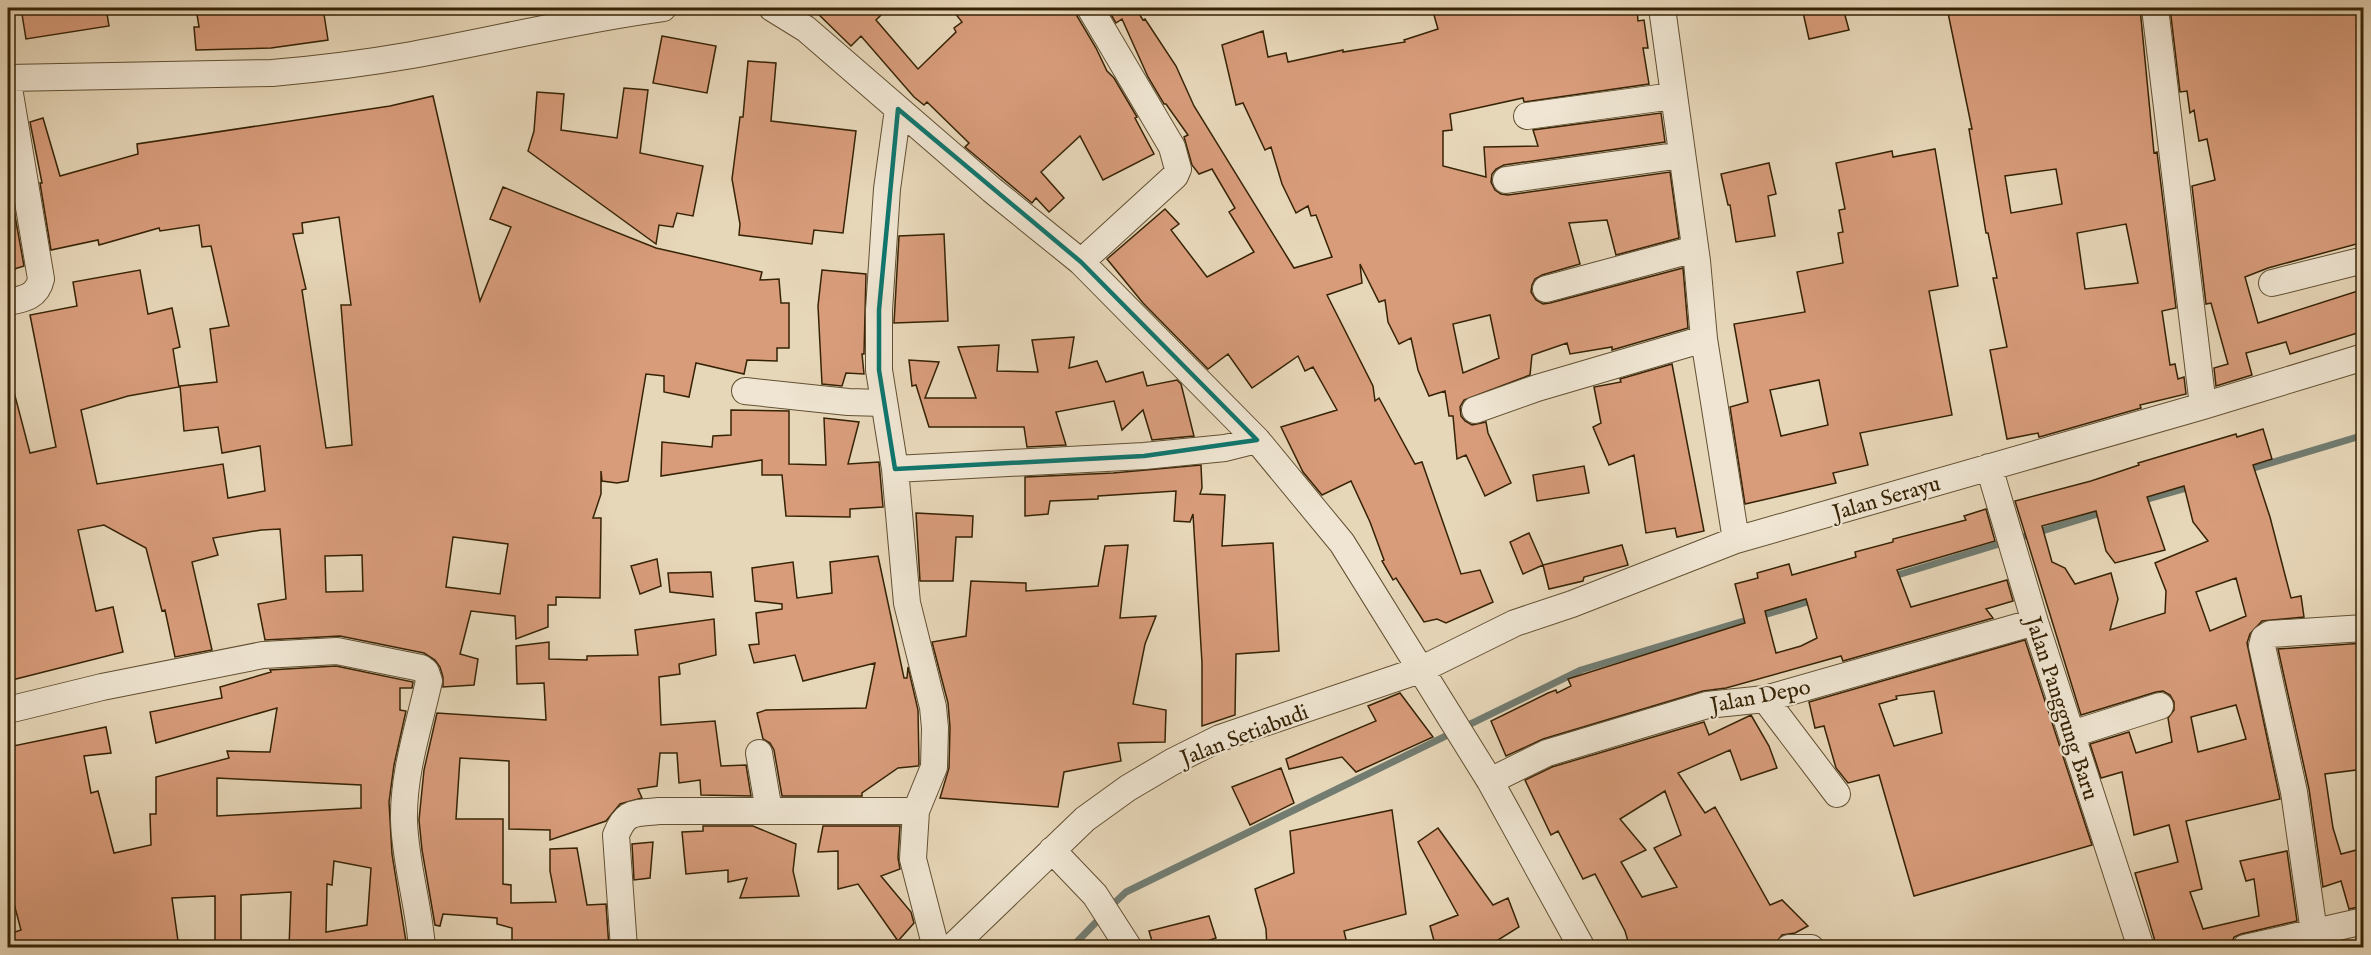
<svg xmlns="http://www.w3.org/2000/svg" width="2371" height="955" viewBox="0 0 2371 955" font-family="'IM FELL English',serif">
<rect width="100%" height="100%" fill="#e7d7b9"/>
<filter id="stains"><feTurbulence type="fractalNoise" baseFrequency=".00333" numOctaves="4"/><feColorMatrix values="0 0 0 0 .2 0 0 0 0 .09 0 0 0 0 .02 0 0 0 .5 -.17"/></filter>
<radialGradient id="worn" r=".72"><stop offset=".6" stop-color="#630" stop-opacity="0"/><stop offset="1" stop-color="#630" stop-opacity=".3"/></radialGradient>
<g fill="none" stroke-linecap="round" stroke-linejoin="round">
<path stroke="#727c71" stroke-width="7" d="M 2247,470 L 2364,435
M 2141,501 L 2194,486
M 1891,577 L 2104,512
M 1110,907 L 1126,892 L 1581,670 L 1814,600
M 1071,948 L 1103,915"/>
</g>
<path fill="#d89c7b" stroke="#362305" stroke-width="1.5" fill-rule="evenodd" d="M 21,8 L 106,8 L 109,26 L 26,39 Z
M 196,8 L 323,8 L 328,40 L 271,48 L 196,50 L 194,27 L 199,27 Z
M 812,8 L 888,8 L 876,20 L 918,69 L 956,32 L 954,28 L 962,22 L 951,8 L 1075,8 L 1077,16 L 1096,48 L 1107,71 L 1114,78 L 1137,117 L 1135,118 L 1154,154 L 1103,180 L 1080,136 L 1041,172 L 1064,198 L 1049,212 L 1036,198 L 1032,203 L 965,147 L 969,143 L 927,102 L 924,105 L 914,97 L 861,36 L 851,46 Z
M 1107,8 L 1139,8 L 1136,9 L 1143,20 L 1145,19 L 1176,66 L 1194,106 L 1294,268 L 1332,257 L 1316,215 L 1311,216 L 1308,206 L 1296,213 L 1282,184 L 1271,147 L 1265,150 L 1243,103 L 1236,105 L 1222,45 L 1263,31 L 1268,57 L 1286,53 L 1288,62 L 1343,50 L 1343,52 L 1405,42 L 1404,40 L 1438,29 L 1432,8 L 1637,8 L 1638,21 L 1644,20 L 1648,48 L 1643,48 L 1649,84 L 1524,102 L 1523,98 L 1450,114 L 1452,130 L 1443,131 L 1443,166 L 1486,177 L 1484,147 L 1538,146 L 1533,130 L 1661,113 L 1665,142 L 1504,165 L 1496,169 L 1492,174 L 1491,182 L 1495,190 L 1501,194 L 1508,195 L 1670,172 L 1679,238 L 1616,255 L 1607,220 L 1569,223 L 1580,264 L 1542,275 L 1535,279 L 1532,285 L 1531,292 L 1536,300 L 1543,304 L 1550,303 L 1683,268 L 1688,328 L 1612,350 L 1612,347 L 1570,354 L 1567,343 L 1532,355 L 1530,375 L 1464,400 L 1460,407 L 1461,416 L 1465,421 L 1472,425 L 1486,422 L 1488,433 L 1511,483 L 1485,496 L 1466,455 L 1457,459 L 1453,416 L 1449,416 L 1445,391 L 1429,396 L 1418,370 L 1411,338 L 1399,344 L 1388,322 L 1385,300 L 1379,302 L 1360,264 L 1362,283 L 1327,295 L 1373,386 L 1375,401 L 1379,398 L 1415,464 L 1422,462 L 1461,574 L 1480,570 L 1493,602 L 1446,623 L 1437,619 L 1424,622 L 1396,578 L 1393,580 L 1382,561 L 1384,560 L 1370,522 L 1351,481 L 1322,495 L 1303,472 L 1281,427 L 1337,410 L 1313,367 L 1305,371 L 1298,356 L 1252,388 L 1228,354 L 1208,369 L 1143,303 L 1107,259 L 1165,209 L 1179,224 L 1171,230 L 1207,277 L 1254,252 L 1229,212 L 1235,208 L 1212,169 L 1199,174 L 1192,165 L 1184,137 L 1188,135 L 1166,104 L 1164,104 L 1148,77 L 1122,19 L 1116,23 ZM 1490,315 L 1499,358 L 1463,373 L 1453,324 Z
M 1802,8 L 1843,8 L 1849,30 L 1809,39 Z
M 1947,8 L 2140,8 L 2154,153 L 2157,152 L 2176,308 L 2162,311 L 2170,365 L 2175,364 L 2178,379 L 2184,377 L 2186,394 L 2140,405 L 2141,408 L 2043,436 L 2039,437 L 2038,433 L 2007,439 L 1990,350 L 2007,347 L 1993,278 L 1997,278 L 1988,233 L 1986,233 L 1969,129 L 1972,129 ZM 2056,169 L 2062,204 L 2011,213 L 2005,176 ZM 2126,224 L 2138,283 L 2085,289 L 2077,233 Z
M 2170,8 L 2344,8 L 2344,13 L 2360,9 L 2364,23 L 2364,242 L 2268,268 L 2245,277 L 2258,323 L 2364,289 L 2364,331 L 2290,354 L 2286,342 L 2246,353 L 2252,375 L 2216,386 L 2214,368 L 2228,364 L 2211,303 L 2206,304 L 2192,186 L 2215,180 L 2207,139 L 2199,141 L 2194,110 L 2190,113 L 2187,91 L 2180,92 Z
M 662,36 L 716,46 L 707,93 L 653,83 Z
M 748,61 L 776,63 L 771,121 L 856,131 L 843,233 L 814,230 L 812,244 L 739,235 L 740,224 L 732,179 L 740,117 L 743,117 Z
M 624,88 L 648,90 L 640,153 L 703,166 L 693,216 L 677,213 L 673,227 L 659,225 L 656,244 L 528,151 L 534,131 L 537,92 L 564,94 L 561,130 L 617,138 Z
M 433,96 L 480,301 L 511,227 L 490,219 L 503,187 L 656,248 L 762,272 L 760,280 L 779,279 L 781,303 L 789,303 L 789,348 L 777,348 L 777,361 L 747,360 L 744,374 L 696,363 L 689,397 L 664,392 L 664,376 L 646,374 L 628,481 L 617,483 L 602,481 L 601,471 L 601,494 L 593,518 L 601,518 L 600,598 L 556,597 L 556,605 L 548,605 L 548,627 L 516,639 L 515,616 L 471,611 L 460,654 L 478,659 L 474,685 L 443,687 L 443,677 L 440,667 L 435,660 L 424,653 L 340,636 L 265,640 L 258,604 L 286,599 L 280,529 L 261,530 L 213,538 L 218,555 L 192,562 L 212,650 L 175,657 L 165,610 L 162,611 L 146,548 L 104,525 L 78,530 L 96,611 L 113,607 L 123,652 L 8,681 L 8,393 L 14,392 L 30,453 L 56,447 L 30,315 L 77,306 L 73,282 L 140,270 L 148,314 L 172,308 L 180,347 L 173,349 L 179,387 L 128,396 L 81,410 L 97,484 L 223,464 L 228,498 L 265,491 L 260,446 L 222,453 L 218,427 L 184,431 L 180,386 L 217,382 L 210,329 L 229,326 L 211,246 L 202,247 L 199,225 L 160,231 L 159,228 L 99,245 L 98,240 L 51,250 L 40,183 L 42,183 L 30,122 L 43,118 L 60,176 L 138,154 L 137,144 L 390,106 ZM 339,217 L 351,305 L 341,305 L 352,445 L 326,448 L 302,290 L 306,289 L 293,234 L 303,233 L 302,223 ZM 453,537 L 508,544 L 500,594 L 446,587 ZM 362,555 L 363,591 L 326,592 L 325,556 Z
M 1935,149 L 1958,286 L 1929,291 L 1952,415 L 1860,433 L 1868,465 L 1833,473 L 1836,483 L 1745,504 L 1730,407 L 1748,402 L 1734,324 L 1805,312 L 1797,272 L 1843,263 L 1838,233 L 1843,232 L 1839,210 L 1845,209 L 1836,163 L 1892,151 L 1893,157 ZM 1819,380 L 1828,425 L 1781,436 L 1770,390 Z
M 1769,163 L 1776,194 L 1768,196 L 1775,236 L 1736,242 L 1730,205 L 1728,205 L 1721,174 Z
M 8,188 L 10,188 L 24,266 L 8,271 Z
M 944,234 L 948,321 L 894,323 L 899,236 Z
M 822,270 L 866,274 L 864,354 L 862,354 L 864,374 L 846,373 L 842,386 L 822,384 L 818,306 Z
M 1074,337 L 1069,368 L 1097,361 L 1106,382 L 1143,372 L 1147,386 L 1177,380 L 1181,384 L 1194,436 L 1152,440 L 1143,410 L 1122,430 L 1114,401 L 1056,412 L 1066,445 L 1027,447 L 1024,427 L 929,427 L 916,385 L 912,386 L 909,360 L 939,362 L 925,398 L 976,398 L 958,347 L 999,345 L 997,371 L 1038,372 L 1032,340 Z
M 1672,364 L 1704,531 L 1677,537 L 1675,528 L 1646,533 L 1634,455 L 1609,465 L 1593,427 L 1601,423 L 1594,387 L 1621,382 L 1620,379 Z
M 731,410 L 789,411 L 789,464 L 826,465 L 824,418 L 859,422 L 848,464 L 879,462 L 883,507 L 850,509 L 850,517 L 786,516 L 782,475 L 762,475 L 762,460 L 661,476 L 662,442 L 712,447 L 713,436 L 731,435 Z
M 2263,429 L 2272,459 L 2253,465 L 2270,517 L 2291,598 L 2301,596 L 2304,617 L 2262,621 L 2250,634 L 2247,643 L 2280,799 L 2186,821 L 2202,889 L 2190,892 L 2203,929 L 2259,916 L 2254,879 L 2246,881 L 2240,861 L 2287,851 L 2297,921 L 2241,934 L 2234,937 L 2230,948 L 2157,948 L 2135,873 L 2178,862 L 2169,825 L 2134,835 L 2122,772 L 2101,778 L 2090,744 L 2129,732 L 2136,753 L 2172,742 L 2168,718 L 2174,710 L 2174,702 L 2170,695 L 2163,691 L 2156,692 L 2081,715 L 2015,501 L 2091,481 L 2139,465 L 2138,463 L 2236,434 L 2237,437 ZM 2184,486 L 2193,522 L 2208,541 L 2155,563 L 2166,591 L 2165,613 L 2110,630 L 2118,599 L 2111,573 L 2075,584 L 2065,568 L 2052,562 L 2042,526 L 2096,511 L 2106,551 L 2115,563 L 2165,550 L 2147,497 ZM 2236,578 L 2246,616 L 2210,631 L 2196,592 ZM 2236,705 L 2246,739 L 2198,752 L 2191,717 Z
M 1201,465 L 1202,488 L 1200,494 L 1225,495 L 1222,546 L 1273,543 L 1279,651 L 1236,654 L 1235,715 L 1202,726 L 1202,663 L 1193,514 L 1190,522 L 1174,521 L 1176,491 L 1098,496 L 1098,499 L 1050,501 L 1048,514 L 1025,516 L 1025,477 L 1113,473 Z
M 1584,466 L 1589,493 L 1537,501 L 1533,475 Z
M 1986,509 L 1995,541 L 1897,570 L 1911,607 L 2007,580 L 2013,601 L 1986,609 L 1993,618 L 1843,661 L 1841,656 L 1726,688 L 1703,691 L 1543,739 L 1506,756 L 1491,721 L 1548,693 L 1556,690 L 1557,693 L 1571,686 L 1568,679 L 1745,623 L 1735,584 L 1758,578 L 1757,573 L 1789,564 L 1792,575 L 1856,557 L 1855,552 L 1893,542 L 1893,539 L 1966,520 L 1964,516 ZM 1806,599 L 1817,638 L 1801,646 L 1776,653 L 1765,611 Z
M 916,513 L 973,516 L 972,537 L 956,537 L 953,581 L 920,581 Z
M 1529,533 L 1543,565 L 1523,574 L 1510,542 Z
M 1128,545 L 1120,618 L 1156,616 L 1145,644 L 1133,704 L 1166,710 L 1165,742 L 1118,743 L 1121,761 L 1064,772 L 1058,807 L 940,798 L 949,768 L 950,727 L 948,703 L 932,642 L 966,636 L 971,581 L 1026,583 L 1026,591 L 1098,586 L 1105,546 Z
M 1622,545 L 1628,565 L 1584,577 L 1583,581 L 1549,589 L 1543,565 Z
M 878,556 L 904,678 L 907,678 L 908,667 L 918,710 L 919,764 L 918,766 L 898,768 L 862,793 L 862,796 L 782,796 L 774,750 L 770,743 L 763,739 L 757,713 L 766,710 L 866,708 L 875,663 L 803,681 L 795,655 L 754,663 L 749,645 L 759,644 L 756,613 L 782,609 L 782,604 L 755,601 L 752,568 L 793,562 L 797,598 L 832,593 L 830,562 Z
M 657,559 L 661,586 L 640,594 L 631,566 Z
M 711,572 L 713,597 L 670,592 L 668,573 Z
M 714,619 L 716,655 L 679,664 L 680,674 L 659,677 L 661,725 L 715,721 L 721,766 L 746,765 L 751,796 L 701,795 L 700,780 L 679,783 L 677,753 L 660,753 L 657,786 L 638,789 L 642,798 L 620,804 L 606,821 L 550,840 L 550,830 L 509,829 L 509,761 L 460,758 L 456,819 L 503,819 L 503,884 L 511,885 L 511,903 L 556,902 L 550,871 L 550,849 L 577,848 L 587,905 L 606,904 L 609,948 L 512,948 L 512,928 L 497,924 L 497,918 L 443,914 L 440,926 L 435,925 L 422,850 L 419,820 L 424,770 L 437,713 L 546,720 L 544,683 L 517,684 L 516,646 L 549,642 L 549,659 L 587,660 L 587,656 L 638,655 L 635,630 Z
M 2025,640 L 2092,845 L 1914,896 L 1879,775 L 1848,783 L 1836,768 L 1824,726 L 1815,728 L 1809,702 ZM 1934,691 L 1942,733 L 1894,746 L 1879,704 L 1897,699 L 1896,696 Z
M 2364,643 L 2364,769 L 2325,774 L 2333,828 L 2341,854 L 2364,848 L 2363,906 L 2349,909 L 2341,881 L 2323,887 L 2309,789 L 2278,649 Z
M 336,666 L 413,682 L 412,688 L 400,688 L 400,710 L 406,711 L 394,765 L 389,802 L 392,854 L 407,948 L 289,948 L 291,892 L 241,895 L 241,948 L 215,948 L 215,896 L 172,898 L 179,948 L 16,948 L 12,933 L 21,930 L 8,881 L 8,747 L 106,727 L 111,753 L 84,756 L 91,793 L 98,791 L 114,853 L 151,845 L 150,814 L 156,814 L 156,777 L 229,758 L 227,751 L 270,752 L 277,708 L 156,743 L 150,712 L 222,698 L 220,687 L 271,672 L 270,670 ZM 217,778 L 361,785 L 361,808 L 217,816 ZM 334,861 L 371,868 L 367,925 L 326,932 L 327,884 L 332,885 Z
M 1400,693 L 1433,737 L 1356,772 L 1342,757 L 1289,769 L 1286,759 L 1376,721 L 1368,706 Z
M 1751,715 L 1769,746 L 1777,768 L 1741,780 L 1730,750 L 1678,773 L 1705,813 L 1715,807 L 1770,905 L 1782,900 L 1808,926 L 1795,933 L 1782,935 L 1775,944 L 1769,948 L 1630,948 L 1625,931 L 1595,874 L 1583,879 L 1558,831 L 1551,835 L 1525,780 L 1552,767 L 1704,722 L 1709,735 ZM 1665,791 L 1681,835 L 1654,848 L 1677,887 L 1642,897 L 1621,862 L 1646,850 L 1620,819 Z
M 1281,768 L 1294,803 L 1250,825 L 1232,787 Z
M 1392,810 L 1406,914 L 1344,931 L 1348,948 L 1267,948 L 1266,929 L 1255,889 L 1294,873 L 1290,831 Z
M 703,826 L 753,826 L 796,844 L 793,871 L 799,896 L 740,898 L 747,878 L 728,882 L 728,870 L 686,874 L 682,832 L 703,831 Z
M 823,826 L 900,826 L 898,858 L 900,869 L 881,876 L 911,912 L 914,923 L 898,941 L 858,884 L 838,889 L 838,851 L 818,852 Z
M 1438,828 L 1493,905 L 1508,898 L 1519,927 L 1490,945 L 1436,948 L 1430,926 L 1458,915 L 1418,842 Z
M 653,842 L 650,878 L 634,880 L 632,844 Z
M 1209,916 L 1216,938 L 1187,948 L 1154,948 L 1149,931 Z"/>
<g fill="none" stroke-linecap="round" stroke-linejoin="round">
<g stroke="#625032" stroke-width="28">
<path id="minor" d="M 772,8 L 806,29 L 992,190 L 1081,262 L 1257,440 L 1342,543 L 1490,781 L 1582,948
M 1662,8 L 1697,261 L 1704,339 L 1736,540
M 2155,8 L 2203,406
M 8,78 L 272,73 C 319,69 366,63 412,55 C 496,40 579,19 663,8
M 8,82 L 41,279 C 37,297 24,299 8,302
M 898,109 L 887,189 L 879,310 L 879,370 L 895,469 L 907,603 L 933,707 L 935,728 L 934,767 L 916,811 L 913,859 L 936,948
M 1527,116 L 1673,96
M 1506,180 L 1682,155
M 1081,262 L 1175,176 L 1178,169 L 1172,147 L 1090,8
M 2272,283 L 2364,260
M 1546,289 L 1695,249
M 745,391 L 848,402 L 883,403
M 1475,410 L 1537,388 L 1704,339
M 1989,467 L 2035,622 L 2141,948
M 895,469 L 1144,456 L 1225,448 L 1257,440
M 1765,699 L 1837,794
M 8,710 L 102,687 L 263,655 L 337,651 L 421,668 L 426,672 L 429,681 C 419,726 403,773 404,820 C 405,863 419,905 422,948
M 2072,734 L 2160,706
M 759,753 L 769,811
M 1490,781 L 1547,753 L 1707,705 L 1765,699 L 2035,622
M 1052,850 L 1095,895 L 1129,948
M 2314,932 L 2294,792 L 2262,646 L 2264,638 L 2270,634 L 2364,628
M 624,948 L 616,835 C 626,810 634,814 659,811 L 916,811
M 951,948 L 1085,819 L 1128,788 L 1172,762 L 1220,738 L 1420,670 L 1515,623 L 1572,604 L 1736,540 L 2203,406 L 2364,357
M 1789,948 L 1811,948
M 2245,948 L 2364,921"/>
</g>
<use href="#minor" stroke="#efe5d2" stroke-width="26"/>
</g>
<path fill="none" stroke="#0f766e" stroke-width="4.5" stroke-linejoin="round" d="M 898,109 L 1081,262 L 1257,440 L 1144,456 L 895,469 L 879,370 L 879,310 Z"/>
<g text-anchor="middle" stroke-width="4.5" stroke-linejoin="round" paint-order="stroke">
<g font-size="22" fill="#362305" stroke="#efe5d2">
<text transform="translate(1886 497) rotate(-16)" y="8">Jalan Serayu</text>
<text transform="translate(1760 695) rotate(-11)" y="8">Jalan Depo</text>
<text transform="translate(2063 708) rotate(72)" y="8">Jalan Panggung Baru</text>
<text transform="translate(1244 734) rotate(-21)" y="8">Jalan Setiabudi</text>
</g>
</g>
<rect width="2371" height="955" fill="none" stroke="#e7d7b9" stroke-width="30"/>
<rect x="9" y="9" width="2353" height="937" fill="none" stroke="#362305" stroke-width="3"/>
<rect x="15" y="15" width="2341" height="925" fill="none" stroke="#362305" stroke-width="1.5"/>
<rect width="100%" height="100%" filter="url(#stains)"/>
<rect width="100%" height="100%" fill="url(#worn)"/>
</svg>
